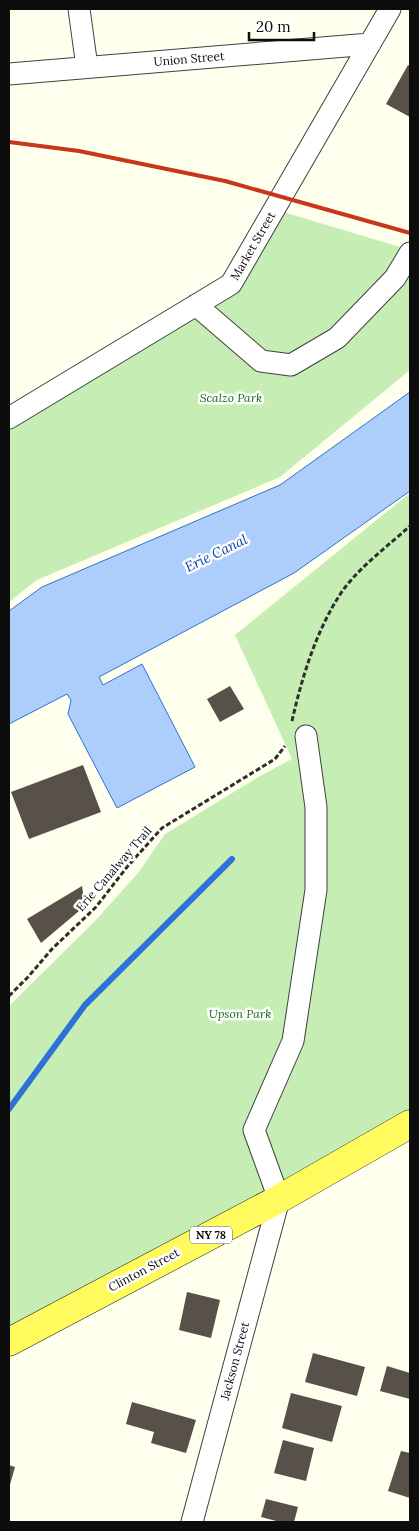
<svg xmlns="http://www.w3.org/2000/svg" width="419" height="1531" viewBox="0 0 419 1531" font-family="Lora,serif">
<rect width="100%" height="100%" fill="#ffe"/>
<path fill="#c5edb4" d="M 280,211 L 410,250 L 410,370 L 280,477 L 37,580 L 9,602 L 9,422 L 236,289 Z
M 410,493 L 410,1114 L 9,1338 L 9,1006 L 95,921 L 138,873 L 165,834 L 260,776 L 292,759 L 235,635 Z"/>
<path fill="#adcefb" stroke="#2e71d8" d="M 410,392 L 410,491 L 294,573 L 99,677 L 103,685 L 142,664 L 195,767 L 117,808 L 68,714 L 71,700 L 67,694 L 9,724 L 9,611 L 42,587 L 280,485 Z"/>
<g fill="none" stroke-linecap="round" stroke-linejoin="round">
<path stroke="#2e71d8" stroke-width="6" d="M 9,1109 L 85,1005 L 232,859"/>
</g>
<path fill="#575149" d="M 408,65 L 410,66 L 410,117 L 386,104 Z
M 230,686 L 244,709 L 220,722 L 207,699 Z
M 83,765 L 101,812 L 29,839 L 11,792 Z
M 82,886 L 85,906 L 41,943 L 27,919 Z
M 187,1292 L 220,1300 L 211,1338 L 179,1330 Z
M 313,1353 L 365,1367 L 357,1396 L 305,1382 Z
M 387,1366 L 410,1373 L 410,1399 L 380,1391 Z
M 291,1393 L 342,1406 L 332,1442 L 282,1428 Z
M 132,1402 L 196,1420 L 186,1453 L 151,1443 L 154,1432 L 126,1424 Z
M 283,1440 L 314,1448 L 306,1481 L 274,1473 Z
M 401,1451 L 410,1453 L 410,1498 L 388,1491 Z
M 9,1465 L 15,1467 L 9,1488 Z
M 266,1499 L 298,1507 L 294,1522 L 280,1522 L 261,1517 Z"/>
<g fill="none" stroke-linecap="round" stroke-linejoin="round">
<g stroke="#404040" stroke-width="23">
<path id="minor" d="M 79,9 L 87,67
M 9,74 L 370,44
M 196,305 L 261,361 L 291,365 L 337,338 L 395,278 L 410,253
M 9,418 L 231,284 L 390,9
M 192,1522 L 279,1199 L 254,1130 L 293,1041 L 316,890 L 316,807 L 306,736"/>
</g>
<g stroke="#1e1e1e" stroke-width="29">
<path id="major" d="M 9,1342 L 279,1199 L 410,1124"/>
</g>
<path stroke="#2f2f2f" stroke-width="3" stroke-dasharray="5 2.5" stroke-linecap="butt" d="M 292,721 C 302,677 316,631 341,593 C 358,568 388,546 410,526
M 9,996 L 28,977 L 52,949 L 96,907 L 127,867 L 162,828 L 275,759 L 285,746"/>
<use href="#minor" stroke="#fff" stroke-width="21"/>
<use href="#major" stroke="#fffa5e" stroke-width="28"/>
<path stroke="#c9361a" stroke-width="4" d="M 9,142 L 79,151 L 225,181 L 410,233"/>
</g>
<g text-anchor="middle" stroke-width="5" stroke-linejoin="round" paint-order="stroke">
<rect fill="#fff" stroke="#565656" stroke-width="1" x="190" y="1226.5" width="42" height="17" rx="4"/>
<g font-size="11" font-weight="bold" fill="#0d0d0d">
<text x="211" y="1239">NY 78</text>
</g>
<g font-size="12" fill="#0d0d0d" stroke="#fff">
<text transform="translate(189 59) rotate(-5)" y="4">Union Street</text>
<text transform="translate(253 246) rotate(-60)" y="4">Market Street</text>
<text transform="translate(114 869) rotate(-49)" y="4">Erie Canalway Trail</text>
<text transform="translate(144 1270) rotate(-28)" y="4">Clinton Street</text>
<text transform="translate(235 1361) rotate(-75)" y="4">Jackson Street</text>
</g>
<g font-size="12" font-style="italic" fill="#186a18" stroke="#fff">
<text x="231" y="402">Scalzo Park</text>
<text x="240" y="1018">Upson Park</text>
</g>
<g font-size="14" font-style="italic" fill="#0c43aa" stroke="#fff">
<text transform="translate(216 553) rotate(-26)" y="5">Erie Canal</text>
</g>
</g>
<rect width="419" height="1531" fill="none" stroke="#0d0d0d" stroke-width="20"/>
<path d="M249 32v8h65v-8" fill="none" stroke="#0d0d0d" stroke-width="2.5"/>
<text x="256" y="32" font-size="15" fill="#0d0d0d" stroke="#ffffff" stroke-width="4" paint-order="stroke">20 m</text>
</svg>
